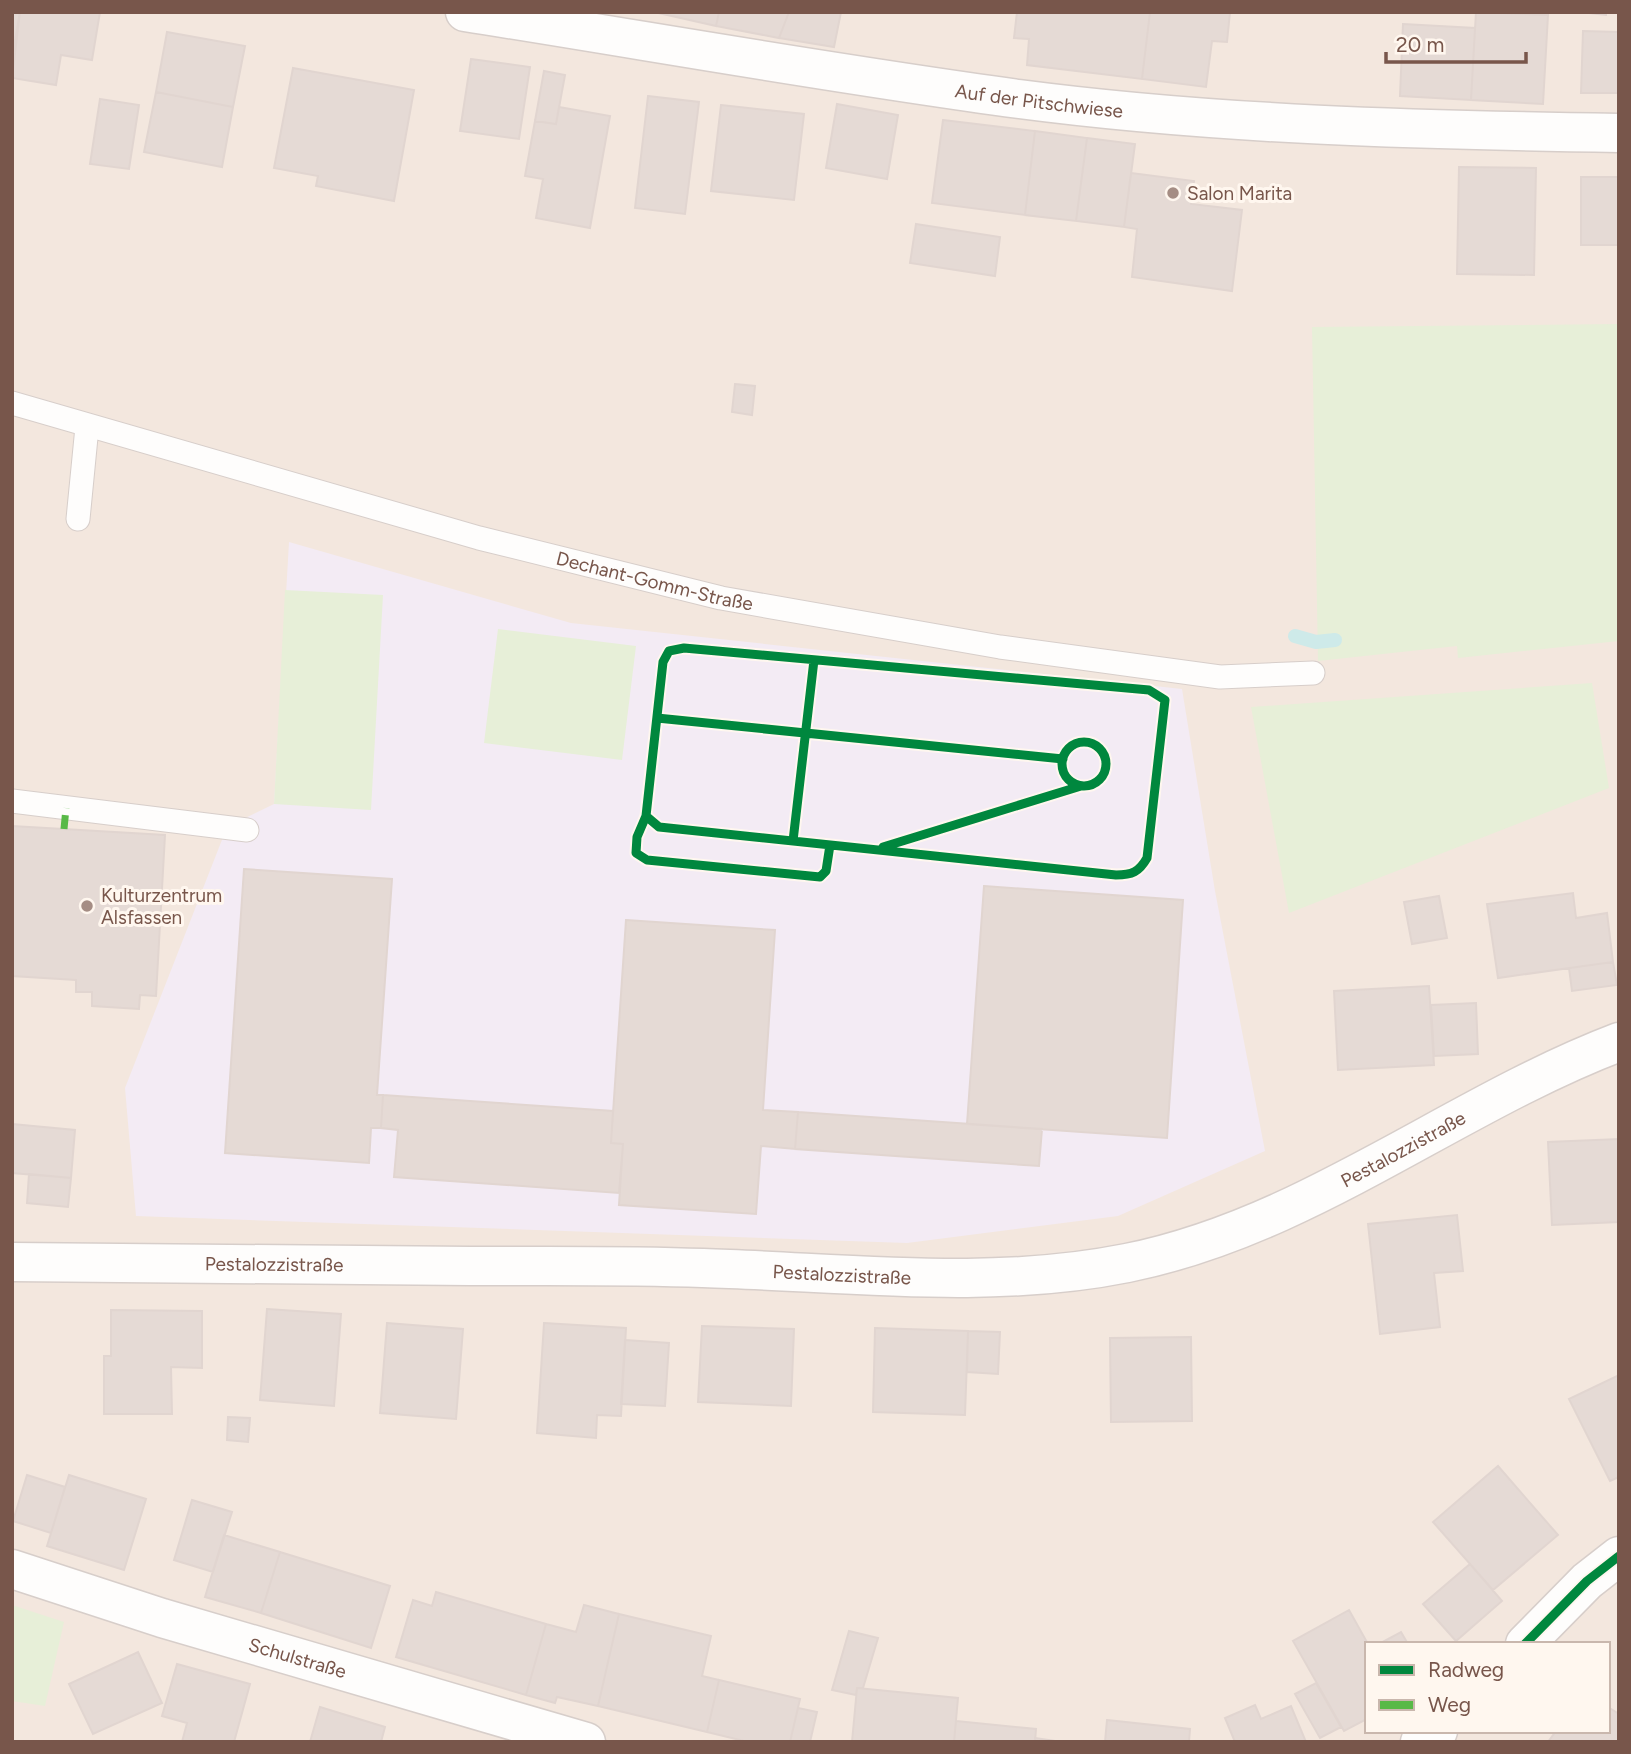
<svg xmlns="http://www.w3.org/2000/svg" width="1631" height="1754" viewBox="0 0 1631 1754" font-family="Figtree,sans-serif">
<rect width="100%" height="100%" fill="#f8f3ee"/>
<path fill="#f3e7de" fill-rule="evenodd" d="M 12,12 L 1619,12 L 1619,1742 L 12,1742 ZM 1367,1644 L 1608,1644 L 1608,1731 L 1367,1731 Z"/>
<path fill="#f3ebf4" d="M 289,542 L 571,623 L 1182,689 L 1215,891 L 1265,1151 L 1118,1216 L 907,1243 L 136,1216 L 125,1088 L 227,827 L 274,804 Z"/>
<path fill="#e7efd8" d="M 1619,324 L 1619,641 L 1458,658 L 1457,646 L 1318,661 L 1312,327 Z
M 285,590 L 383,595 L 371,810 L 274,804 Z
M 498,629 L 636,646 L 622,760 L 484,743 Z
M 1592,683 L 1609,788 L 1289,913 L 1251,707 Z
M 12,1605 L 64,1622 L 45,1706 L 12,1701 Z"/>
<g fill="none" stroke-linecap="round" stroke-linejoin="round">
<path stroke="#ceeae9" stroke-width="14" d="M 1295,636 L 1316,642 L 1335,640"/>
</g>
<path fill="#e5dad5" stroke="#e1d5d0" stroke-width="2" d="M 12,12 L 20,12 L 12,58 Z
M 20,12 L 100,12 L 92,60 L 61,55 L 56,85 L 12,78 Z
M 654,12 L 719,12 L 716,26 Z
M 719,12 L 789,12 L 779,38 L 716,26 Z
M 789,12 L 841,12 L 834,47 L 779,38 Z
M 1017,12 L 1150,12 L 1142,79 L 1027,65 L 1029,39 L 1014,38 Z
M 1150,12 L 1230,12 L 1227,42 L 1212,41 L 1206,87 L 1142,79 Z
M 1476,12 L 1548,15 L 1543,104 L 1471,100 Z
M 1580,12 L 1606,12 L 1606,15 Z
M 1403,24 L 1475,28 L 1471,100 L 1400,96 Z
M 1583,31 L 1619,32 L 1619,93 L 1581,93 Z
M 167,32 L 245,46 L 233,107 L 156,92 Z
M 471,59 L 530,67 L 519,139 L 460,131 Z
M 293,68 L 414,90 L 394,201 L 316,186 L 318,176 L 274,168 Z
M 544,71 L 565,75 L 556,124 L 535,121 Z
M 156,92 L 233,107 L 222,167 L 144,152 Z
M 648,96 L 699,102 L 685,214 L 635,208 Z
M 100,99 L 139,105 L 129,169 L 90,164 Z
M 837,104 L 898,115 L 887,179 L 826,168 Z
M 721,105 L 804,114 L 794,200 L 711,191 Z
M 559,107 L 610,116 L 590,228 L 536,218 L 543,179 L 525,176 L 535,121 L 556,124 Z
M 943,120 L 1035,131 L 1025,215 L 932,203 Z
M 1035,131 L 1087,138 L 1076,221 L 1025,215 Z
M 1087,138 L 1135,144 L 1124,227 L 1076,221 Z
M 1459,167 L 1536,168 L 1534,275 L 1457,274 Z
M 1131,173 L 1194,181 L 1191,204 L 1242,210 L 1232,291 L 1132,277 L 1137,229 L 1124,227 Z
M 1581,177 L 1619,177 L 1619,245 L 1581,245 Z
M 916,224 L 1000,237 L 995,276 L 910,263 Z
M 735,384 L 755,386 L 752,415 L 732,412 Z
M 12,826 L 165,835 L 156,996 L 140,995 L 139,1009 L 92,1006 L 92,992 L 76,992 L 76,980 L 12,976 Z
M 244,869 L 392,879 L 377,1095 L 383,1095 L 381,1128 L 371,1128 L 369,1163 L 225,1153 Z
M 984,886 L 1183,900 L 1167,1138 L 967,1124 Z
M 1573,893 L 1576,918 L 1607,913 L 1613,962 L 1498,978 L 1487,904 Z
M 1439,896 L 1447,938 L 1412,944 L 1404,902 Z
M 626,920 L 775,930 L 763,1110 L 798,1112 L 795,1149 L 761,1146 L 756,1214 L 619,1205 L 623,1144 L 611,1143 Z
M 1613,962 L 1617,985 L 1572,991 L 1569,968 Z
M 1429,986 L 1434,1065 L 1338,1070 L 1334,991 Z
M 1476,1003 L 1478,1054 L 1434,1056 L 1431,1005 Z
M 383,1095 L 613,1111 L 611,1143 L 623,1144 L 619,1193 L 394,1177 L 398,1130 L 381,1128 Z
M 798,1112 L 1042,1129 L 1039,1166 L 795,1149 Z
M 12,1124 L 75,1130 L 71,1178 L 12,1173 Z
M 1619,1139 L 1619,1222 L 1552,1225 L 1548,1142 Z
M 29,1174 L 71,1178 L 68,1207 L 27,1203 Z
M 1457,1215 L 1463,1271 L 1434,1273 L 1440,1327 L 1380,1334 L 1368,1224 Z
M 267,1309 L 341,1314 L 334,1406 L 260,1400 Z
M 111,1310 L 202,1311 L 202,1368 L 171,1367 L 172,1414 L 104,1414 L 104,1356 L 111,1356 Z
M 387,1323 L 463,1329 L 456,1419 L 380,1413 Z
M 544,1323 L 626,1328 L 621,1416 L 597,1415 L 596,1438 L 537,1433 Z
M 702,1326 L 794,1329 L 791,1406 L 698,1402 Z
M 875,1328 L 968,1331 L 965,1415 L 873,1412 Z
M 968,1331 L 1000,1332 L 998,1374 L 967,1372 Z
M 1191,1337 L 1192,1421 L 1111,1422 L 1110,1338 Z
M 625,1340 L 669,1343 L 665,1406 L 621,1404 Z
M 1619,1375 L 1619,1477 L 1610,1481 L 1569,1399 Z
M 228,1417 L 250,1418 L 248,1442 L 227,1440 Z
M 1498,1466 L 1558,1535 L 1493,1590 L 1433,1522 Z
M 27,1475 L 65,1487 L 51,1533 L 13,1521 Z
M 69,1475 L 146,1499 L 124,1570 L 47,1546 Z
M 192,1500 L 232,1512 L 213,1572 L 174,1560 Z
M 224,1535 L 280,1552 L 261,1613 L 205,1597 Z
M 280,1552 L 390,1586 L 371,1648 L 261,1613 Z
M 1470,1564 L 1502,1601 L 1456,1641 L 1423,1604 Z
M 436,1592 L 546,1624 L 526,1695 L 396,1657 L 413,1600 L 432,1606 Z
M 584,1605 L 619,1614 L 598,1706 L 557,1697 L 555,1703 L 526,1695 L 546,1624 L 576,1632 Z
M 1349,1610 L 1368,1644 L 1367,1719 L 1344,1731 L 1293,1641 Z
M 619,1614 L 711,1636 L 702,1676 L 719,1680 L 707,1732 L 598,1706 Z
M 849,1631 L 878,1638 L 863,1688 L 857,1688 L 856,1695 L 832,1690 Z
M 1401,1632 L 1408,1644 L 1379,1644 Z
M 138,1652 L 162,1703 L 93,1734 L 69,1684 Z
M 177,1664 L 250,1684 L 234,1742 L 182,1742 L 187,1723 L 162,1716 Z
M 719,1680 L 800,1699 L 790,1742 L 748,1742 L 707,1732 Z
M 1316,1683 L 1341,1727 L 1320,1738 L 1295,1694 Z
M 857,1688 L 958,1698 L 954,1742 L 852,1742 Z
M 1255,1705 L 1261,1719 L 1291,1706 L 1306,1742 L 1235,1742 L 1225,1718 Z
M 320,1707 L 385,1727 L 381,1742 L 310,1742 Z
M 1608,1707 L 1619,1714 L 1619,1742 L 1548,1742 L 1556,1731 L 1608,1731 Z
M 798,1708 L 817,1712 L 810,1742 L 790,1742 Z
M 1107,1720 L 1190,1729 L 1189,1742 L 1105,1742 Z
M 956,1721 L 1036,1729 L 1035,1742 L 954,1742 Z
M 1035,1738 L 1062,1742 L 1035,1742 Z"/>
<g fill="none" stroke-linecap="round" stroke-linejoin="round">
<g stroke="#d7ceca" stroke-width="25">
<g id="service">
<path id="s1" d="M 12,403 L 479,538 L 721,598 L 1000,647 L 1220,677 L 1313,673"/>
<path d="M 78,519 L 87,427"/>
<path d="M 12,801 L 247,830"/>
</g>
</g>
<g stroke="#d7ceca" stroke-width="41">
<g id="minor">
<path id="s2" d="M 465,12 C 649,41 833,74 1019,99 C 1218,125 1418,130 1619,133"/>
<path id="s3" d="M 12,1262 C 165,1263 318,1264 470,1266 C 548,1266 626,1265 703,1268 C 844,1272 988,1291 1127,1263 C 1307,1227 1451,1106 1619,1042"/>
<path id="s4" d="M 12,1569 L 162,1618 L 586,1742"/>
<path d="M 1525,1644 L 1587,1581 L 1619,1556"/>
<path d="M 1420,1742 L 1438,1731"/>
</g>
</g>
<use href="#service" stroke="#fefdfc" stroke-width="23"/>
<use href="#minor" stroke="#fefdfc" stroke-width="38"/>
<path stroke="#58b947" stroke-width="7" stroke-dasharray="14 7" stroke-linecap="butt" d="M 64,829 L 66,808"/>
<g stroke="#fff7ef" stroke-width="13">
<path id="cycleway" d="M 684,648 L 1149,690 L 1165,700 L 1147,858 C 1139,872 1132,875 1116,875 L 659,827 L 646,816 L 663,662 L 669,651 Z
M 657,718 L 1063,759
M1062 764a22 22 0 1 1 44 0a22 22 0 1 1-44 0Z
M 646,816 L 637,837 L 636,853 L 647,860 L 820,877 L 826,871 L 830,845
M 793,841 L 814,660
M 883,847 L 1081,786
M 1525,1644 L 1587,1581 L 1619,1556"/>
</g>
<use href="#cycleway" stroke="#00873e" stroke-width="9"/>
</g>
<g fill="#a58d84" stroke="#fff7ef" stroke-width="2.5">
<circle cx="1173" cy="193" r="7"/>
<circle cx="87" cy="906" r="7"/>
</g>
<g text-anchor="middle" stroke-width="6" stroke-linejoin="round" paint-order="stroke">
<g font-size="19" fill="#78564b" stroke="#fff7ef">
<text dy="7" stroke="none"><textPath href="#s2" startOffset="581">Auf der Pitschwiese</textPath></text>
<text dy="7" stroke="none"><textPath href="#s1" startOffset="667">Dechant-Gomm-Straße</textPath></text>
<text dy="7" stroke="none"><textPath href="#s3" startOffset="1416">Pestalozzistraße</textPath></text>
<text dy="7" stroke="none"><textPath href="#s3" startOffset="262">Pestalozzistraße</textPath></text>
<text dy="7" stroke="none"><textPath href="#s3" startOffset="830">Pestalozzistraße</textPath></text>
<text dy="7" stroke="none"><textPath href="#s4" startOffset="299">Schulstraße</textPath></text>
</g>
<g font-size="19" fill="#78564b" stroke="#fff7ef" text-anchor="start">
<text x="1187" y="200">Salon Marita</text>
<text x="101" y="902">Kulturzentrum<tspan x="101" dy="22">Alsfassen</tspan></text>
</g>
</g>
<rect width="1631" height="1754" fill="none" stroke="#78564b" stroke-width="28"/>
<rect x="1365" y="1642" width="245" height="91" fill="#fff7ef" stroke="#c9b7ad" stroke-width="2"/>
<rect x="1379" y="1665" width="35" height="10" fill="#00873e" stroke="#c9b7ad" stroke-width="2"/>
<text x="1428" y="1677" font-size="21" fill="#78564b">Radweg</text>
<rect x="1379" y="1700" width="35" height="10" fill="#58b947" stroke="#c9b7ad" stroke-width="2"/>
<text x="1428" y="1712" font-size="21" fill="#78564b">Weg</text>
<path d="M1386 52v10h140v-10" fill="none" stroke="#78564b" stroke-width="3.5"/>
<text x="1396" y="52" font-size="21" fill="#78564b" stroke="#fff7ef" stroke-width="5" paint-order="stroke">20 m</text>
</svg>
